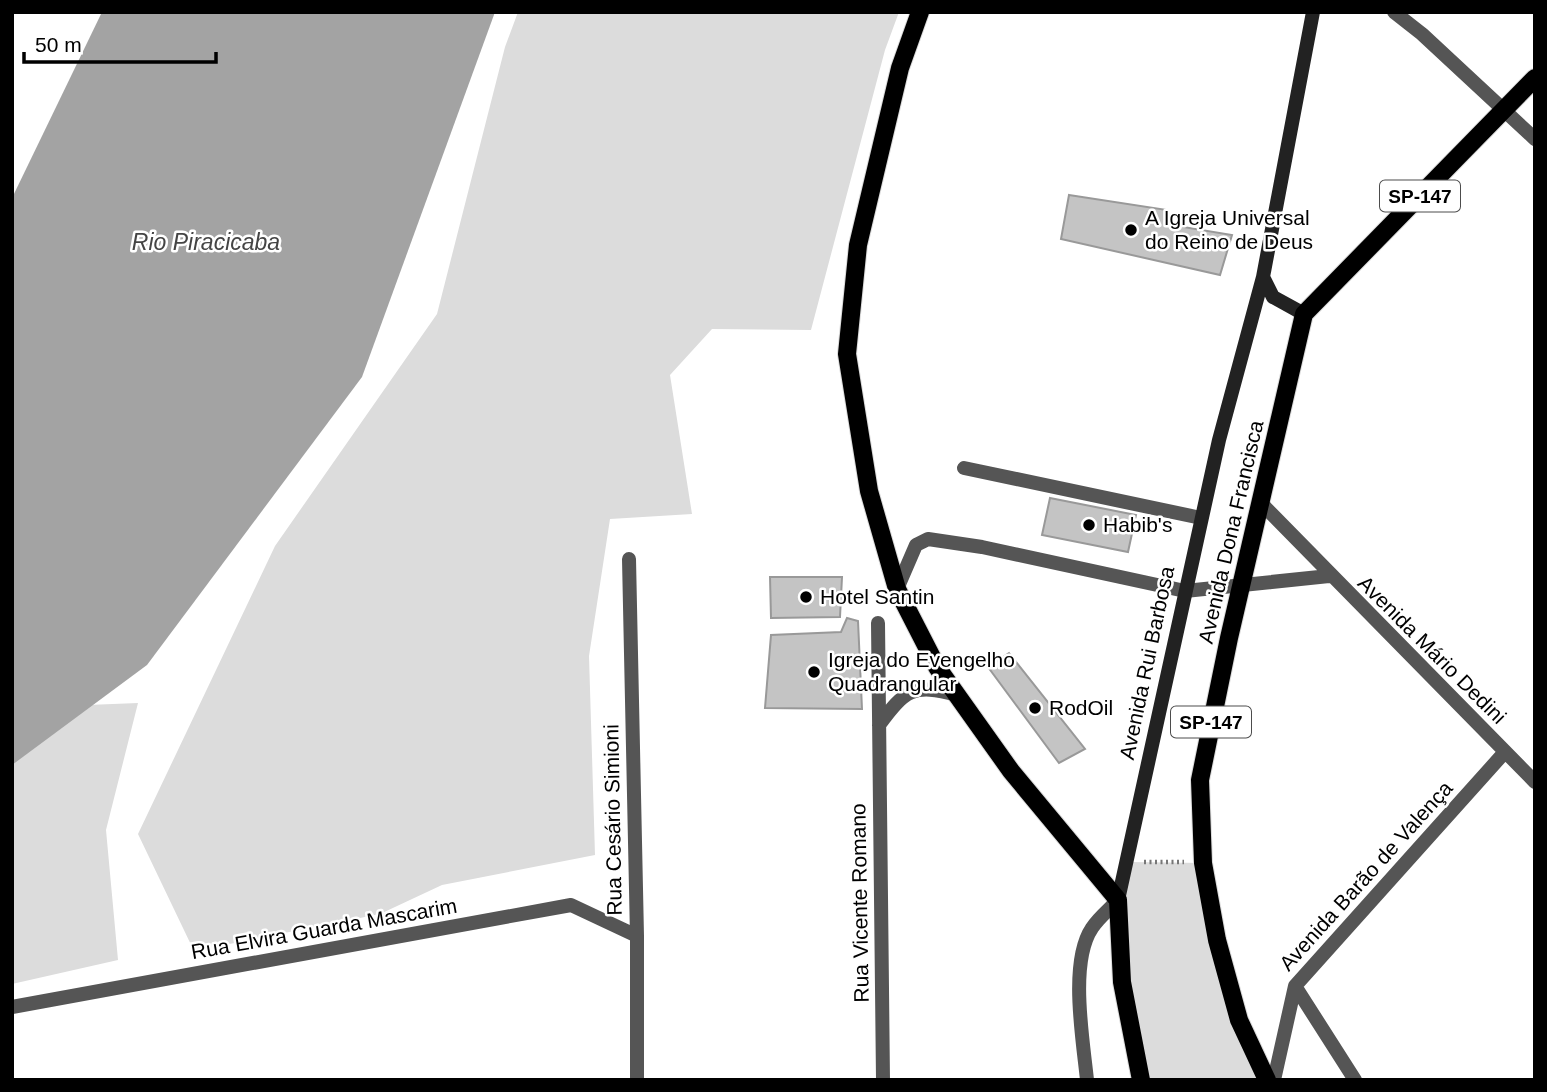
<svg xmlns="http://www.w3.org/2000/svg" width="1547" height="1092" viewBox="0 0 1547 1092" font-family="Arial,sans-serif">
<rect width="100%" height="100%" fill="#fff"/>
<path fill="#dcdcdc" d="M 518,12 L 899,12 L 885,50 L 811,330 L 712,329 L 670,375 L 692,514 L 610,519 L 589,656 L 595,855 L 442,885 L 380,914 L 194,951 L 138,834 L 275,546 L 437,314 L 505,47 Z
M 138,703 L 106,830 L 118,960 L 12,984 L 12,708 Z
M 1129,862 L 1203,863 L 1239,1020 L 1267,1080 L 1143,1080 L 1118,900 Z"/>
<path fill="#a3a3a3" d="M 102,12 L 495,12 L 362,377 L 147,665 L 12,765 L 12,198 Z"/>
<path fill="#c4c4c4" stroke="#999" stroke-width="2" d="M 1069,195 L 1167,210 L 1165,224 L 1232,235 L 1220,275 L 1061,239 Z
M 1050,498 L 1136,515 L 1128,552 L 1042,535 Z
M 770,577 L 842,577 L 840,617 L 771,618 Z
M 847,618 L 858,621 L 862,709 L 765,708 L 771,635 L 841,632 Z
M 1009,653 L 1085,749 L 1059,763 L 988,667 Z"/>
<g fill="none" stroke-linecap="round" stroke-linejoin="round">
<g stroke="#dbdbdb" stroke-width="20">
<path id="primary" d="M 920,12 L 900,68 L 858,245 L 847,354 L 869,491 L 897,589 L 937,667 L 1011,771 L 1118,900 L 1122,982 L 1141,1080
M 1267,1080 L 1239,1020 L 1217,940 L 1203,863 L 1200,780 L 1229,638 L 1304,314 L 1535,78"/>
</g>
<path stroke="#777" stroke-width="4.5" stroke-dasharray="2 3.5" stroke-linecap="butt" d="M 1144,862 L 1184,862"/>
<path stroke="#555" stroke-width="14" d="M 964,468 L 1201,518"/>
<path stroke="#555" stroke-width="14" d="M 1394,12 L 1422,34 L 1535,139
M 1262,504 L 1535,782
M 629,559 L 637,936 L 637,1080
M 897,589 L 916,545 L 928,539 L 982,547 L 1185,591 L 1329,576
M 878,623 L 883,1080
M 879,725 C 905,690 913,683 957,695
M 1295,986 L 1355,1080
M 12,1007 L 571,905 L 637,936
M 1087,1080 C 1083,1040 1069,962 1092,928 C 1099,917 1110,909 1118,900
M 1274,1080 L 1295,986 L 1504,753"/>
<path stroke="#222" stroke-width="14" d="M 1263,277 L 1273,297 L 1304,314
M 1118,900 L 1219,440 L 1263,277 L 1313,12"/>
<use href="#primary" stroke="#000" stroke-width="18"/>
</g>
<g fill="#000" stroke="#fff" stroke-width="2.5">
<circle cx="1131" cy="230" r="7"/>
<circle cx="1089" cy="525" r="7"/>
<circle cx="806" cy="597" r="7"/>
<circle cx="814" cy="672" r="7"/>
<circle cx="1035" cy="708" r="7"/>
</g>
<g text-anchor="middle" stroke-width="5" stroke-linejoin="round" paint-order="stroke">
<g fill="#fff" stroke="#4c4c4c" stroke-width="2">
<rect x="1380" y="180.5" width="80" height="31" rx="5"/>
<rect x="1171" y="706.5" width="80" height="31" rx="5"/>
</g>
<g font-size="19" font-weight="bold" fill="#000">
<text x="1420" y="203">SP-147</text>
<text x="1211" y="729">SP-147</text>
</g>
<g font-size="21" fill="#000" stroke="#fff" text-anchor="start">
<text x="1145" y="225">A Igreja Universal<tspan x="1145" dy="24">do Reino de Deus</tspan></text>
<text x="1103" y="532">Habib's</text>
<text x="820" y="604">Hotel Santin</text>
<text x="828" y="667">Igreja do Evengelho<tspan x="828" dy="24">Quadrangular</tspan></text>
<text x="1049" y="715">RodOil</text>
</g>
<g font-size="21" fill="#000" stroke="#fff">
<text transform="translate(1231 532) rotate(-77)" y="7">Avenida Dona Francisca</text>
<text transform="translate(1432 650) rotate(45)" y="7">Avenida Mário Dedini</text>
<text transform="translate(1147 663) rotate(-78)" y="7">Avenida Rui Barbosa</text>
<text transform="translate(613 820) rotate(-91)" y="7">Rua Cesário Simioni</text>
<text transform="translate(1366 876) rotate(-48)" y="7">Avenida Barão de Valença</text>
<text transform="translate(860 903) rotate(-91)" y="7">Rua Vicente Romano</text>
<text transform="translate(324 929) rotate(-10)" y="7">Rua Elvira Guarda Mascarim</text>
</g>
<g font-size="23" font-style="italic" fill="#444" stroke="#fff">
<text x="206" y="250">Rio Piracicaba</text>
</g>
</g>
<rect width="1547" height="1092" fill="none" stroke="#000000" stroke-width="28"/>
<path d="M24 52v10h192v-10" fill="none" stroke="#000000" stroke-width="3.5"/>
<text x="35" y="52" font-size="21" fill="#000000" stroke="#ffffff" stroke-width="5" paint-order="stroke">50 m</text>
</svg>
